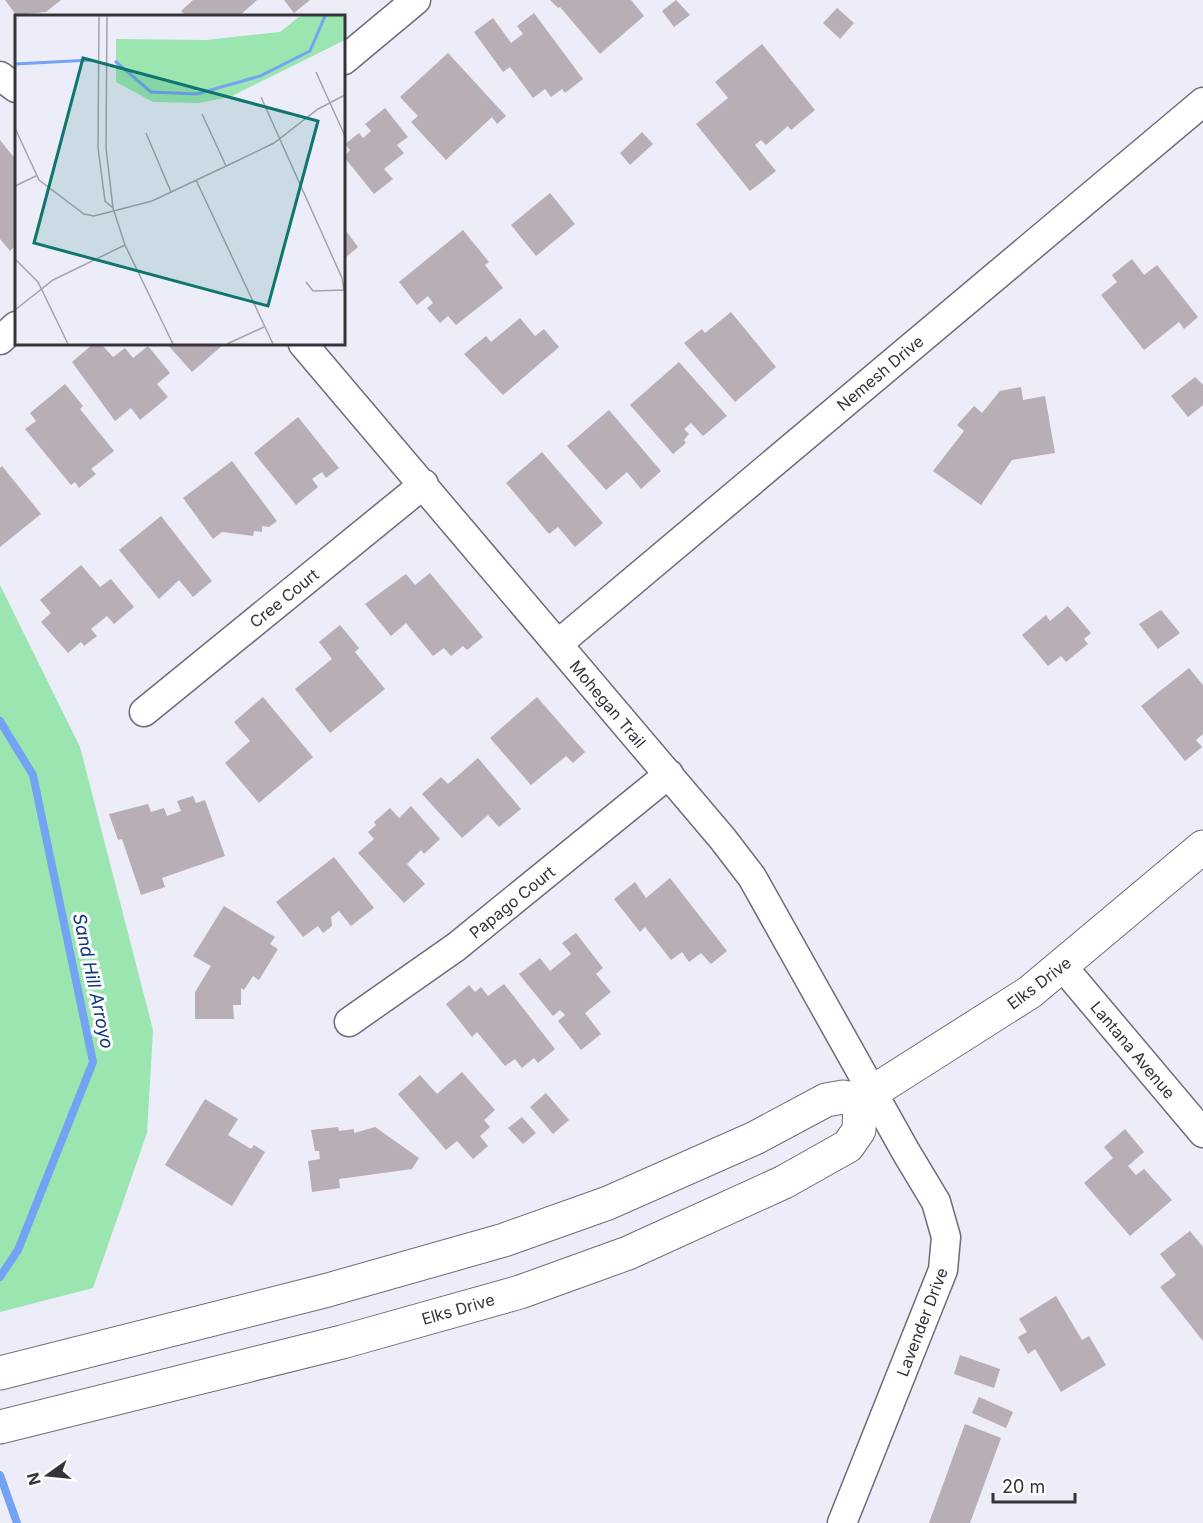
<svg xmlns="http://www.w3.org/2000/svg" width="1203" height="1523" viewBox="0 0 1203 1523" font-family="Inter,sans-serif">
<rect width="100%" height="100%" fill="#ecedf9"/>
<path fill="#9be5b1" d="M 0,585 L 80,747 L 153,1030 L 147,1133 L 93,1288 L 0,1312 Z"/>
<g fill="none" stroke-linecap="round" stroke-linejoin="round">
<path stroke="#74a3f3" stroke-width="8" d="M 0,721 L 33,775 L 93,1062 L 18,1250 L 0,1277
M 0,1475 L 17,1523"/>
</g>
<path fill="#b7aeb6" d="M 5,0 L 61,0 L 46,12 L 16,15 Z
M 193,0 L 257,0 L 239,16 L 186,16 L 181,11 Z
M 284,0 L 310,0 L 294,13 Z
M 550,0 L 631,0 L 644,16 L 600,54 L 560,7 L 558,8 Z
M 676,0 L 690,15 L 674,27 L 662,11 Z
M 837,8 L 854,23 L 840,39 L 823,23 Z
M 534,13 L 583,79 L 565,93 L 562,89 L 551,97 L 545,89 L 533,98 L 510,67 L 503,72 L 474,32 L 493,18 L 511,43 L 523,34 L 517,26 Z
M 762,44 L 815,110 L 791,130 L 788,126 L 766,145 L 761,140 L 755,145 L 776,171 L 750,191 L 696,124 L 728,98 L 715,82 Z
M 448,53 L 506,116 L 497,124 L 492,117 L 446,160 L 411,122 L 418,116 L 400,97 Z
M 385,108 L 408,137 L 397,145 L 404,153 L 384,169 L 393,179 L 374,194 L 344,157 L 350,150 L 345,144 L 359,133 L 363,138 L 371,131 L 365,124 Z
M 642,132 L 653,144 L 630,165 L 620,153 Z
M 0,140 L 16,160 L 16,245 L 10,251 L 0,239 Z
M 550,193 L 575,224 L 536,256 L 511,225 Z
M 344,228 L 358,247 L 344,259 Z
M 463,230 L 489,262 L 485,265 L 503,288 L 456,325 L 448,316 L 440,323 L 427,308 L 433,303 L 428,296 L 417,305 L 399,282 Z
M 1132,259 L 1144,275 L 1157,265 L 1198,317 L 1184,329 L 1179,322 L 1144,350 L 1101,295 L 1117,282 L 1112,275 Z
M 731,312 L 776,367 L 735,402 L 684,343 L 702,329 L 705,333 Z
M 520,318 L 535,336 L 544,329 L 559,347 L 503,395 L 464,354 L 486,336 L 491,342 Z
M 93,344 L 101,344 L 113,357 L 125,348 L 133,358 L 148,346 L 170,373 L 157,384 L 168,397 L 140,420 L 131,408 L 115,421 L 72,362 Z
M 167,344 L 224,344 L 192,372 Z
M 679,362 L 727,416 L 703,436 L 691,423 L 684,429 L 689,434 L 684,440 L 686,443 L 673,454 L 630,405 Z
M 1195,377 L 1203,385 L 1203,405 L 1188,417 L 1171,396 Z
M 65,384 L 83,406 L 80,409 L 114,451 L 91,469 L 96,474 L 79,488 L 75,482 L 71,485 L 25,429 L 36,421 L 30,413 Z
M 1021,387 L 1023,400 L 1045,396 L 1055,453 L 1012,460 L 981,505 L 933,471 L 964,431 L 957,425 L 974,406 L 982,413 L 1000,391 Z
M 609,410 L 661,471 L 641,489 L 627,472 L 606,490 L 567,446 Z
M 298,417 L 339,468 L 326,478 L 322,472 L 312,479 L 318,487 L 296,505 L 254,453 Z
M 542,452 L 603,523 L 575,547 L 558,527 L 549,534 L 506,483 Z
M 232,461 L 277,521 L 269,527 L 262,526 L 262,532 L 254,531 L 253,536 L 222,532 L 213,539 L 183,498 Z
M 2,466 L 41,514 L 0,547 L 0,468 Z
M 161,516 L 212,581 L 193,597 L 179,580 L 159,599 L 119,550 Z
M 81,565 L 100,587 L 111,579 L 134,607 L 114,624 L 107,616 L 91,629 L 97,636 L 84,646 L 81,642 L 68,653 L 41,622 L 51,613 L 40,600 Z
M 430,573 L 483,637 L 467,650 L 463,646 L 451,656 L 444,648 L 433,656 L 406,623 L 391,636 L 365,604 L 406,574 L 415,585 Z
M 1068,606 L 1091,633 L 1084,639 L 1088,644 L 1066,662 L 1061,656 L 1048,666 L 1022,635 L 1046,615 L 1050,621 Z
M 1161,610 L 1180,633 L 1158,649 L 1139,624 Z
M 340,625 L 359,648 L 355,652 L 385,689 L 330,733 L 295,689 L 332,659 L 319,642 Z
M 1189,668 L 1203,685 L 1203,734 L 1196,740 L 1202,747 L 1185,761 L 1141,706 Z
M 263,697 L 313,757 L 259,803 L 225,763 L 250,741 L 234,722 Z
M 537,697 L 585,752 L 573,763 L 566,756 L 531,785 L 490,738 Z
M 478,758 L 521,809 L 499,827 L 488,815 L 462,838 L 422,794 L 441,777 L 448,784 Z
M 193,796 L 196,803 L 205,800 L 225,856 L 162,878 L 165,887 L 141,895 L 122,839 L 118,840 L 109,814 L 148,804 L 151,812 L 164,808 L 167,816 L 181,811 L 177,801 Z
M 411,806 L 440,839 L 424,854 L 421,850 L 407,864 L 425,884 L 404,903 L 358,853 L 374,839 L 368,832 L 376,825 L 374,822 L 390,808 L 399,818 Z
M 334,857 L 374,908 L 351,926 L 339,911 L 331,917 L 332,926 L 323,933 L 318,926 L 303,937 L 276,902 Z
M 670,878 L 727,951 L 711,964 L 701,953 L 689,962 L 682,952 L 671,960 L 645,927 L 640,932 L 614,899 L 635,882 L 646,898 Z
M 224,906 L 275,937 L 270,944 L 278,949 L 259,980 L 253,976 L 244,990 L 241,988 L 241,1005 L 233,1005 L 234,1019 L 195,1019 L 195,992 L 211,966 L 193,956 Z
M 576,933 L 603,968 L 596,974 L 611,992 L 585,1013 L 601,1034 L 581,1050 L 558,1021 L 565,1015 L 560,1010 L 553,1016 L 519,974 L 540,958 L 550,971 L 571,954 L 562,943 Z
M 504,984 L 555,1049 L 538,1063 L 534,1058 L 522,1068 L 515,1059 L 505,1066 L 477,1032 L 472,1037 L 446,1004 L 469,985 L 475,992 L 481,987 L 488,996 Z
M 462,1072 L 495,1110 L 484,1120 L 490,1127 L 480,1136 L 488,1146 L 473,1159 L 457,1141 L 446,1150 L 398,1094 L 420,1075 L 437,1094 Z
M 546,1093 L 569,1120 L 553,1134 L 530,1107 Z
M 205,1099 L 238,1119 L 228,1135 L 251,1149 L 254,1145 L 265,1152 L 232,1206 L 165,1165 Z
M 522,1117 L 536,1133 L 523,1144 L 508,1128 Z
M 338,1127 L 339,1131 L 354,1129 L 354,1133 L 375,1127 L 419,1158 L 412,1169 L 339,1179 L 340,1188 L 312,1192 L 308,1161 L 320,1159 L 319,1151 L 315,1151 L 311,1130 Z
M 1125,1129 L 1144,1152 L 1128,1166 L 1136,1175 L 1144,1169 L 1172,1200 L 1130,1236 L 1084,1183 L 1113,1158 L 1104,1147 Z
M 1190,1231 L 1203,1247 L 1203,1341 L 1160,1287 L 1176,1275 L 1160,1254 Z
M 1056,1296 L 1082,1340 L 1089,1336 L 1106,1365 L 1061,1392 L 1035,1349 L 1028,1354 L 1018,1337 L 1027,1332 L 1019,1319 Z
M 960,1355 L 1000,1369 L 994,1388 L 954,1374 Z
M 979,1397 L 1013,1412 L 1006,1428 L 972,1413 Z
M 965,1424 L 1001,1438 L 970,1523 L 929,1523 Z"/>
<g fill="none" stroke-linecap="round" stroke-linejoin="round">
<g stroke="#6c6d76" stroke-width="31">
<path id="street" d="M 344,60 L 416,0
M 0,76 L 16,88
M 0,340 L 16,326
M 303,344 L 722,838 L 752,877 L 906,1152 L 936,1202 L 946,1237 L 943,1270 L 842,1523
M 558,644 L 1203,102
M 144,712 L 424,484
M 1063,967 L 1203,1133
M 349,1022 L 456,947 L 669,774"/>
</g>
<g stroke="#6c6d76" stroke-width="35">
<path id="secondary" d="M 860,1100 L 1030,992 L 1203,847
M 0,1373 L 328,1290 L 504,1240 L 608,1203 L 755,1138 L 826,1100 L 843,1097 L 860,1100
M 0,1427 L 342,1342 L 520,1292 L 628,1253 L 784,1182 L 848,1146 L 859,1130 L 860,1100"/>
</g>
<use href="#street" stroke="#fff" stroke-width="28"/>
<use href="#secondary" stroke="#fff" stroke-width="33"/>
</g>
<g text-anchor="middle" stroke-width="6" stroke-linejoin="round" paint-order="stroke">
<g font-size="16" fill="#343439" stroke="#fff">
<text transform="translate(880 373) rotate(-40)" y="6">Nemesh Drive</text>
<text transform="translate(284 598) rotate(-39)" y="6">Cree Court</text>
<text transform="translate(608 704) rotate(50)" y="6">Mohegan Trail</text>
<text transform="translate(512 902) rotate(-39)" y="6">Papago Court</text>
<text transform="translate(1039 983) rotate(-37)" y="6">Elks Drive</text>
<text transform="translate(1133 1050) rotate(50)" y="6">Lantana Avenue</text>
<text transform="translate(458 1309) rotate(-16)" y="6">Elks Drive</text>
<text transform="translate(922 1322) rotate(-69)" y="6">Lavender Drive</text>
</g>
<g font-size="18" font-style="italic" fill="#0f387d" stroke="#fff">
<text transform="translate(93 981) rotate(78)" y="6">Sand Hill Arroyo</text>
</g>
</g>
<g transform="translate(15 15)">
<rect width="330" height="330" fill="#ecedf9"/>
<path d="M 285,1 L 330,1 L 330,25 L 215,82 L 184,88 L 138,87 L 101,67 L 101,24 L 191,25 L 265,17 Z" fill="#9be5b1"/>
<path fill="none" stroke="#74a3f3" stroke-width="3" d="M 100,46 L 136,77 L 182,79 L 245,61 L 295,36 L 310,1M 0,49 L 76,45"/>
<path fill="none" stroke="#a2a3ac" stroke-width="1.5" d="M 84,1 L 83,133 L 90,186 L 98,193M 92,1 L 91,133 L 98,193 L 110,230 L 158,329M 301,57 L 330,121M 246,82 L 327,263 L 329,275M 187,99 L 211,151M 0,113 L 24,165 L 69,199 L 79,201 L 137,186 L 224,145 L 259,128 L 303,94 L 330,80M 131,118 L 156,177M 181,165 L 258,329M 0,171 L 21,161M 0,244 L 23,267 L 53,329M 291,267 L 298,276 L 330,275M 0,295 L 38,265 L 110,230M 212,329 L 249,312"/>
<path fill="#0f766e" fill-opacity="0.15" stroke="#0f766e" stroke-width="3" d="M 68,43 L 303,106 L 253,291 L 19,228 Z"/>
<rect width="330" height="330" fill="none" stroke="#343439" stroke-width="3"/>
</g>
<g transform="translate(48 1475) rotate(255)" stroke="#ffffff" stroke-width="4.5" paint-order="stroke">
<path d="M0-4.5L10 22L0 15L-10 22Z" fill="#343439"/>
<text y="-9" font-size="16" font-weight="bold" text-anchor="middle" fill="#343439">N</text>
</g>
<path d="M993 1493v9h82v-9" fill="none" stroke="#343439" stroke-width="3"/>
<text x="1002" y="1493" font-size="18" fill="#343439" stroke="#ffffff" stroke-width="4.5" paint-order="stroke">20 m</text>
</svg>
